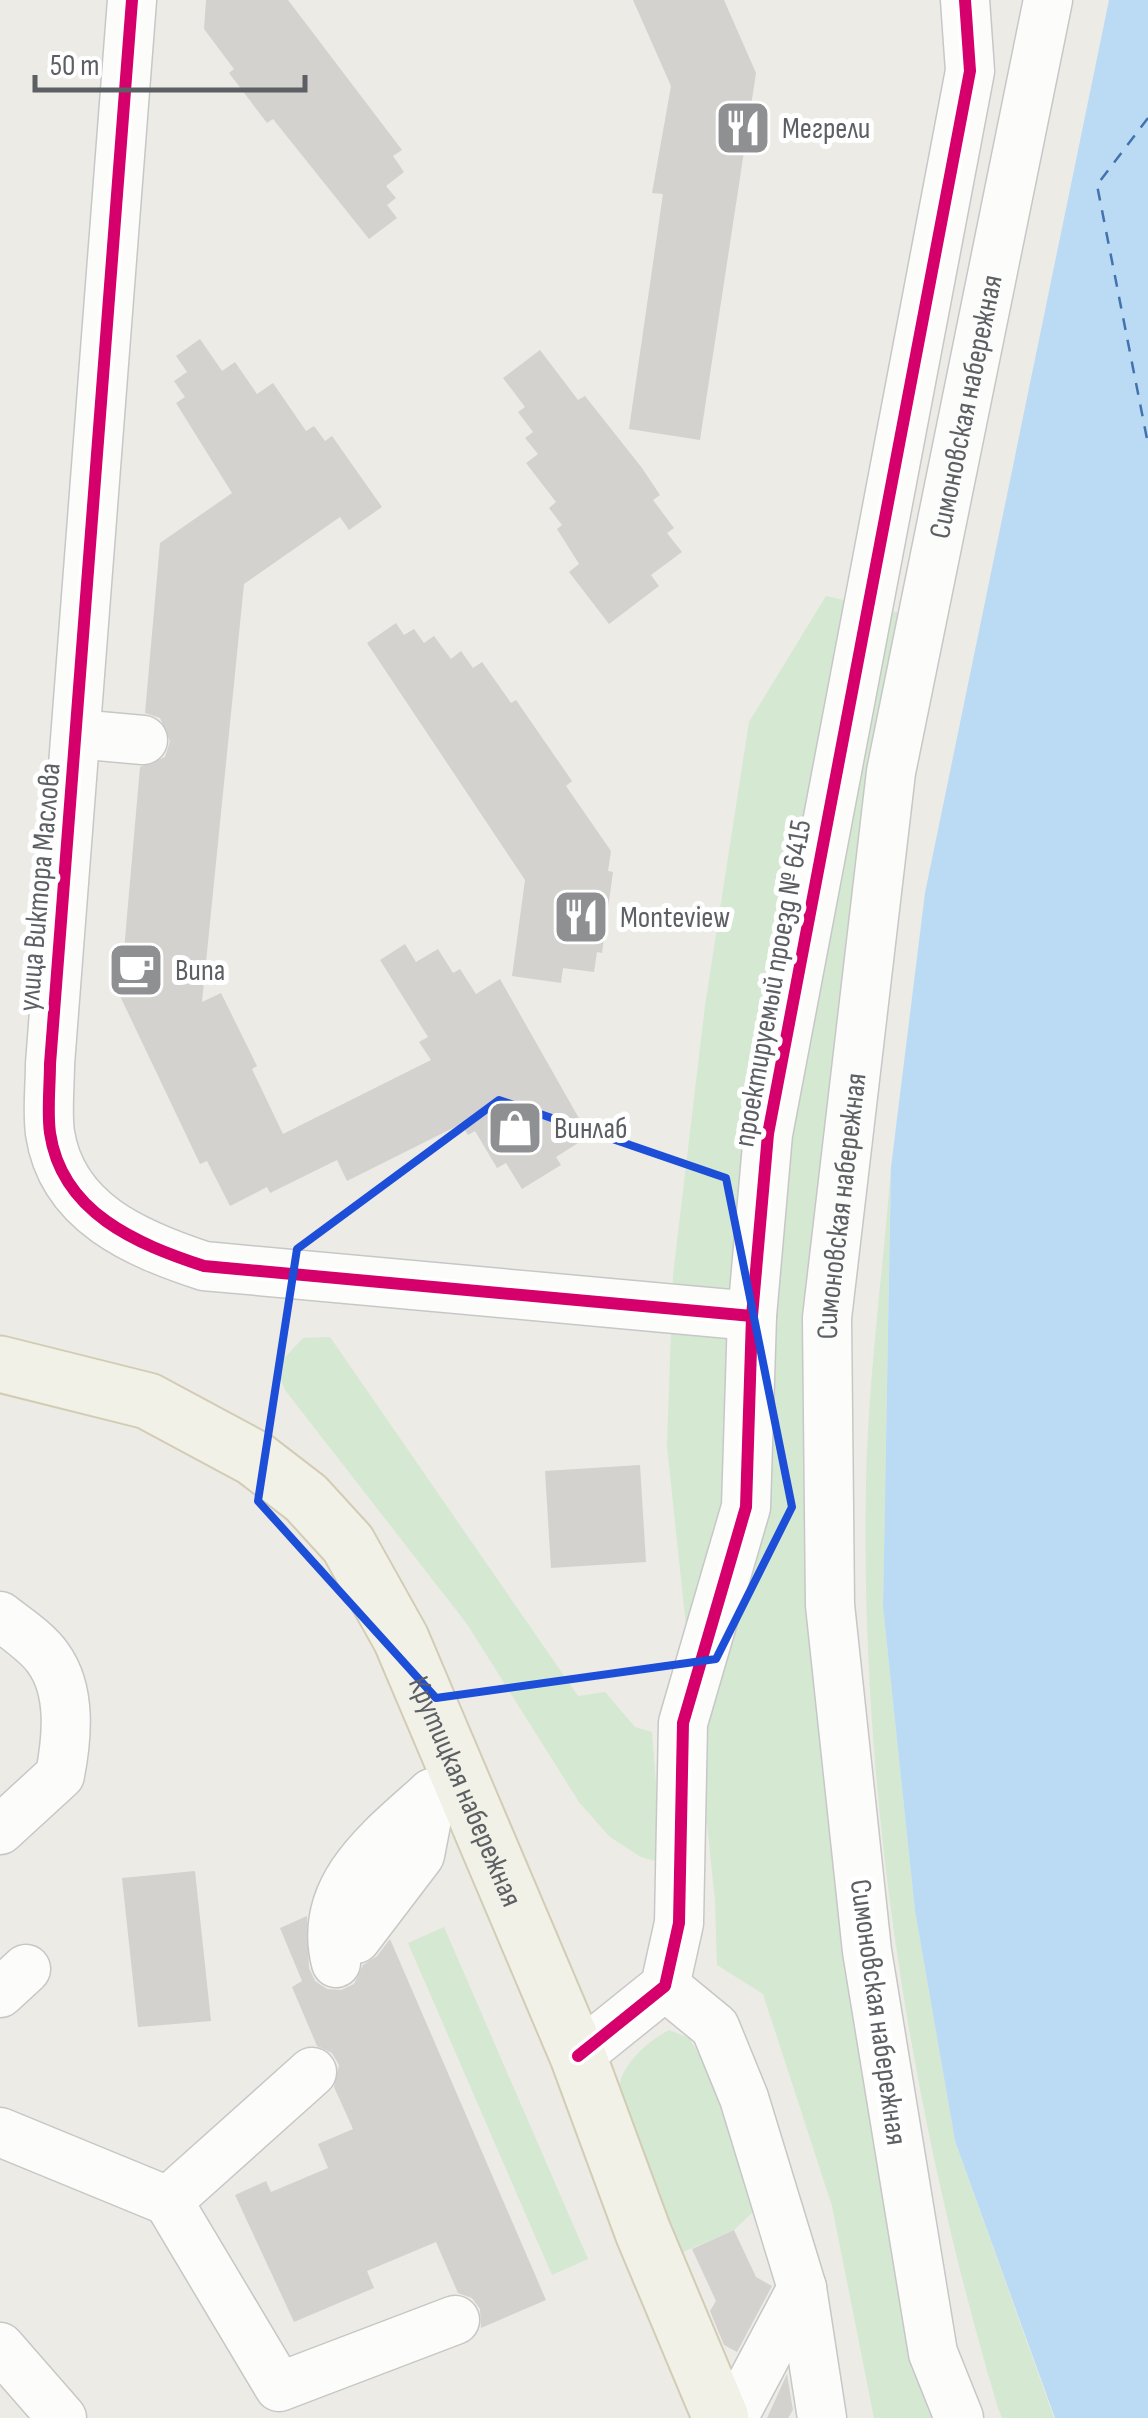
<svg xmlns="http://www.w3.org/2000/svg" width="1148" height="2418" viewBox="0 0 1148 2418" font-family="'Sofia Sans Condensed',sans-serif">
<rect width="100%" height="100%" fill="#ecebe6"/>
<path fill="#d4e8d2" d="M 826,596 L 922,618 L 891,772 L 830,1605 L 959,2418 L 874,2418 L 832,2206 L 763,1994 L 717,1965 L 715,1900 L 667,1446 L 673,1275 L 705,1006 L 749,722 Z
M 891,1167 L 883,1607 L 915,1911 L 955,2141 L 1054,2418 L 1002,2418 L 998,2408 C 910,2113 860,1792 866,1484 C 868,1379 883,1272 891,1167 Z
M 330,1337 L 578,1696 L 605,1692 L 635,1727 L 652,1732 L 662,1863 L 641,1857 L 610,1837 L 579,1802 L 467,1624 L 285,1390 L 276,1367 L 303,1338 Z
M 444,1927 L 588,2259 L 552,2275 L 408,1943 Z
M 669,2030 L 689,2038 L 702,2059 L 762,2203 L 734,2230 L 676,2255 C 662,2218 609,2115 621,2079 C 629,2058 650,2040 669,2030 Z"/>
<path fill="#bbdbf5" d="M 1109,0 L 1148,0 L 1148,2418 L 1055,2418 L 955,2141 L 915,1911 L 883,1607 L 891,1167 L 925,893 Z"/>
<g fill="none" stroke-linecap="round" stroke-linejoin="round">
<path stroke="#4373ae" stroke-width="2.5" stroke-dasharray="12 10" stroke-linecap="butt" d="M 1148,118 L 1097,185 L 1148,444"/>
</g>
<path fill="#d3d2cf" d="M 206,0 L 288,0 L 402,150 L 393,156 L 404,172 L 386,186 L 396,198 L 387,205 L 397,218 L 369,239 L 273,119 L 267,123 L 229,73 L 234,69 L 204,29 Z
M 633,0 L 724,0 L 756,73 L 700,440 L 629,429 L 663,194 L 652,193 L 671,86 Z
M 200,339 L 222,371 L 235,362 L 257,394 L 273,383 L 306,431 L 314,426 L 325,441 L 332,436 L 382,507 L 349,530 L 340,517 L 244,584 L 202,1002 L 221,993 L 257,1066 L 252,1069 L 283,1134 L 431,1060 L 419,1042 L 428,1037 L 380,960 L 405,944 L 416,962 L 438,949 L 453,973 L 460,969 L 476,994 L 500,979 L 589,1136 L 556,1157 L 561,1165 L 522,1189 L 506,1163 L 497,1168 L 475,1131 L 468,1135 L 461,1124 L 347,1181 L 337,1160 L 270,1193 L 267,1187 L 230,1206 L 207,1161 L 200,1164 L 120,996 L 140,767 L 165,757 L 170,741 L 160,718 L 145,713 L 160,543 L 232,493 L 176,403 L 185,397 L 174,381 L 187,372 L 176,356 Z
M 540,350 L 578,400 L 585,396 L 642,468 L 660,495 L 653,500 L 674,528 L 667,533 L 682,552 L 651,575 L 659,586 L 609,624 L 569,572 L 579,564 L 557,529 L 562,525 L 549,508 L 556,502 L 526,463 L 538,454 L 525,438 L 533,432 L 518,412 L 525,407 L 503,378 Z
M 396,623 L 404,635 L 414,629 L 424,643 L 434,636 L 451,659 L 461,651 L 473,668 L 482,662 L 511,703 L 516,700 L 572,781 L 566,786 L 611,851 L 608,871 L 613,872 L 602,953 L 597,952 L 594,972 L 563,968 L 561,983 L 512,976 L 525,880 L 367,643 Z
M 640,1465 L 646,1562 L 551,1568 L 545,1471 Z
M 195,1871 L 211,2021 L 138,2027 L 122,1878 Z
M 307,1916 L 309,1968 L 315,1981 L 327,1989 L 341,1990 L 354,1984 L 363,1965 L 377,1956 L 390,1939 L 546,2300 L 481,2328 L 480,2309 L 472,2298 L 458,2293 L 436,2242 L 367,2271 L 374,2288 L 294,2322 L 235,2195 L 266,2181 L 271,2192 L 328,2168 L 318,2144 L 353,2129 L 334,2087 L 339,2065 L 332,2053 L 317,2046 L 292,1987 L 302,1981 L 280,1928 Z
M 734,2230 L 756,2277 L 772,2286 L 737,2352 L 724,2345 L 710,2311 L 716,2301 L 692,2249 Z
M 787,2374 L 793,2410 L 788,2418 L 767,2418 Z"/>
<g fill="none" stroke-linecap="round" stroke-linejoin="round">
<g stroke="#c7c7c7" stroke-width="51">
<g id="minor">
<path d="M 132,0 L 50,1064 C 50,1086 47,1111 50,1133 C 62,1213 137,1244 204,1266 L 752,1316"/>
<path d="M 76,734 L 143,740"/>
<path d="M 0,1616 C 15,1628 37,1642 48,1658 C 72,1691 67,1738 60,1775 L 0,1830"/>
<path d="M 356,1939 L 420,1855 L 432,1793"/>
<path d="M 336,1963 C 316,1887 381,1839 432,1793"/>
<path d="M 665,1986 L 715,2027 L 744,2098 L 802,2288 L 822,2418"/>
<path d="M 0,1993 L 26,1969"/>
<path d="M 578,2056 L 665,1986 L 679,1923 L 683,1723 L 746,1507 L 752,1316 L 768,1134 L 970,71 L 965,0"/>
<path d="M 312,2072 L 168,2201 L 279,2387 L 455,2320"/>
<path d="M 0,2132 L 168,2201"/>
<path d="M 0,2347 L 62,2418"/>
<path d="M 733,2418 L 802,2288"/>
<path id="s1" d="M 959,2418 L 933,2353 L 867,1951 L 830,1605 L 827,1318 L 891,772 L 1048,0"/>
</g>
</g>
<g stroke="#d3ccb5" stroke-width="59">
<g id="major">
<path id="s2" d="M 0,1364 L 148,1401 L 254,1458 L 306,1498 L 348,1544 L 401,1639 L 578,2056 L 643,2232 L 721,2418"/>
</g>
</g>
<use href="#minor" stroke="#fcfcfb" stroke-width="48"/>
<use href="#major" stroke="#f2f1e8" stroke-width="55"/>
<g stroke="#fff" stroke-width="19">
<path id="cycleway" d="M 132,0 L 50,1064 C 50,1086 47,1111 50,1133 C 62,1213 137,1244 204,1266 L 752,1316
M 578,2056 L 665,1986 L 679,1923 L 683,1723 L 746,1507 L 752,1316 L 768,1134 L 970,71 L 965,0"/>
</g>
<use href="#cycleway" stroke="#d6006c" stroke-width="12"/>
</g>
<path fill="none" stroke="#1d4ed8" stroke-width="8" stroke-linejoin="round" d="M 499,1100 L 726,1178 L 792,1507 L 716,1659 L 436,1698 L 258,1501 L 297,1249 Z"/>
<defs>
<g id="restaurant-square" transform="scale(2.875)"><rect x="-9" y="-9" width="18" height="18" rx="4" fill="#8e9092" stroke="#fff"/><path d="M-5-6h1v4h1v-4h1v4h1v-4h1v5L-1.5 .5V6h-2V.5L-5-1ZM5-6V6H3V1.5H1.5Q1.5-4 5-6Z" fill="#fff"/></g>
<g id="cafe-square" transform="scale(2.875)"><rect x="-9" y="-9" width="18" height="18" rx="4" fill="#8e9092" stroke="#fff"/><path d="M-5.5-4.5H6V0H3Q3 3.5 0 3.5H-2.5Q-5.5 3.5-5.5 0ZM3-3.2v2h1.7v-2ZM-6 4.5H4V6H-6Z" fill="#fff"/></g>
<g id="shop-square" transform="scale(2.875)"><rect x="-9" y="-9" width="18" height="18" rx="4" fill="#8e9092" stroke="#fff"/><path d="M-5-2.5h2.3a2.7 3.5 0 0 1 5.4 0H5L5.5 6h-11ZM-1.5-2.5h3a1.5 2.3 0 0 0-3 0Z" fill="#fff"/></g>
</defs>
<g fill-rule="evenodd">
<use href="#restaurant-square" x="743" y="128"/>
<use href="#restaurant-square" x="581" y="917"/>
<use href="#cafe-square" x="136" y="970"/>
<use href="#shop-square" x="515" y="1128"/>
</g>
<g text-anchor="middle" stroke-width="10" stroke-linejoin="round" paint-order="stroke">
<g font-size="30" fill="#5c5f64" stroke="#fff" text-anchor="start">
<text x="782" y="138">Мегрели</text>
<text x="620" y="927">Monteview</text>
<text x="175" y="980">Buna</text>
<text x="554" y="1138">Винлаб</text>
</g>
<g font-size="30" fill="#5c5f64" stroke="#fff">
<text dy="10" stroke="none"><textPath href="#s1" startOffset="2035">Симоновская набережная</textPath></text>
<text transform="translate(39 887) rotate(-85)" y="10">улица Виктора Маслова</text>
<text transform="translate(772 983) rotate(-80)" y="10">проектируемый проезд № 6415</text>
<text dy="10" stroke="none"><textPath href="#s1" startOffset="1225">Симоновская набережная</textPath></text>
<text dy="10" stroke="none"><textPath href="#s2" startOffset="675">Крутицкая набережная</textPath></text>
<text transform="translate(879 2012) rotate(82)" y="10">Симоновская набережная</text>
</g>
</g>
<path d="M35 75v15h270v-15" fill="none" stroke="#5c5f64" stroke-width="5"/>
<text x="50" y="75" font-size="30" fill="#5c5f64" stroke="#ffffff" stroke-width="8" paint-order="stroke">50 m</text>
</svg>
